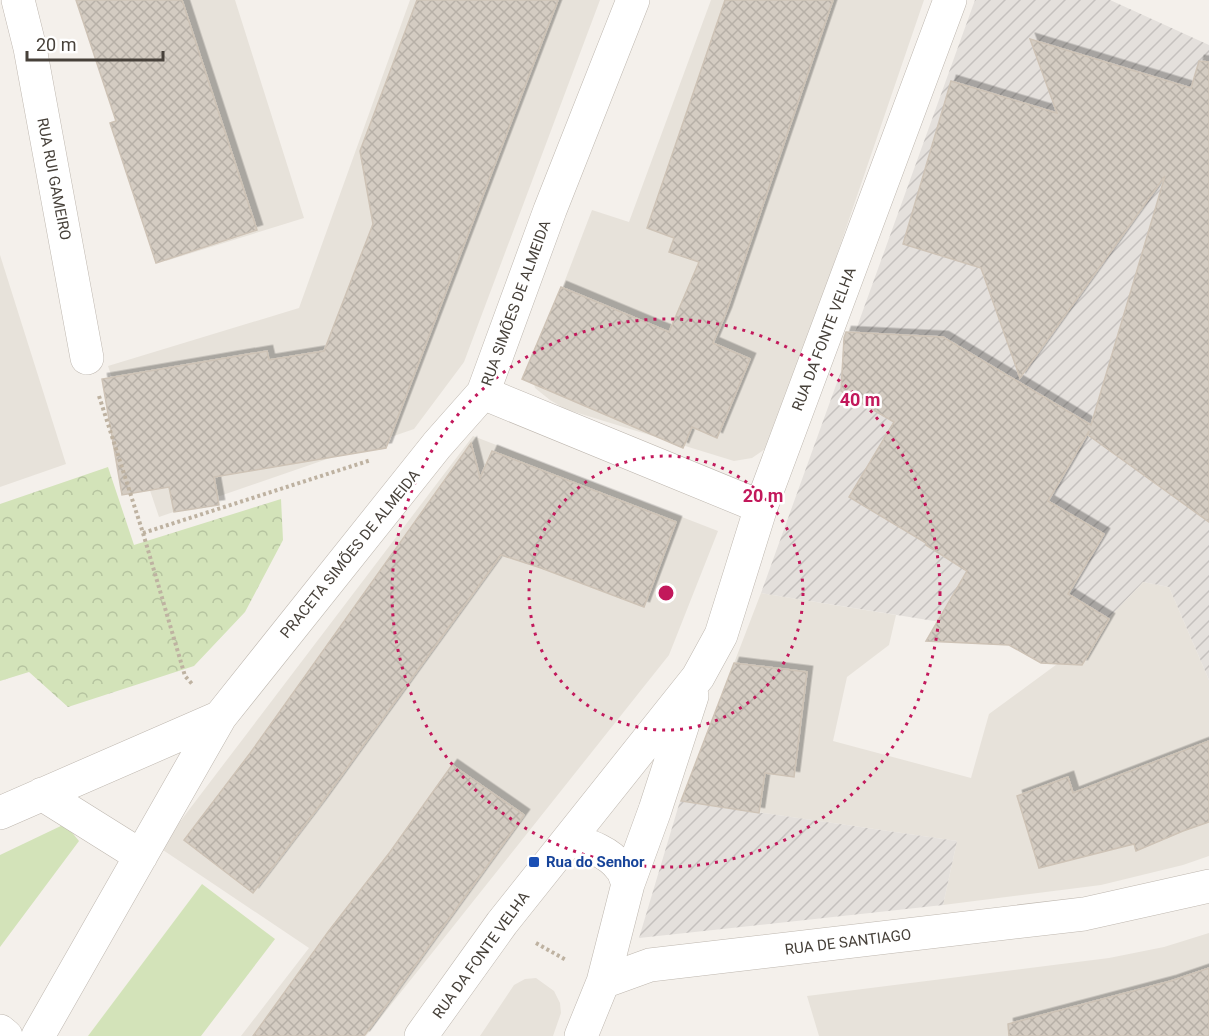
<svg xmlns="http://www.w3.org/2000/svg" width="1209" height="1036" viewBox="0 0 1209 1036" font-family="Roboto,sans-serif">
<defs>
<pattern id="industrial-furrows" width="10" height="10" patternUnits="userSpaceOnUse" patternTransform="scale(1.5)"><rect width="10" height="10" fill="#e4e0dc"/><path d="M-1 1l2-2M0 10L10 0M9 11l2-2" fill="none" stroke="#c5c1be"/></pattern>
<pattern id="park-crowns" width="20" height="18" patternUnits="userSpaceOnUse" patternTransform="scale(1.5)"><rect width="20" height="18" fill="#d3e3b9"/><path d="M2 6a3 3 0 1 1 6 0M12 15a3 3 0 1 1 6 0" fill="none" stroke="#b6c4a0"/></pattern>
<pattern id="building-cross-hatch" width="8" height="8" patternUnits="userSpaceOnUse" patternTransform="scale(1.5)"><rect width="8" height="8" fill="#d4ccc2"/><path d="M0 0l8 8M0 8l8-8" fill="none" stroke="#b7b0a7"/></pattern>
<filter id="shadow"><feDropShadow dx="5.5" dy="-5.5" stdDeviation="0" flood-color="#0004"/></filter>
</defs>
<rect width="100%" height="100%" fill="#f4f0eb"/>
<path fill="#e7e2da" d="M 81,0 L 235,0 L 304,218 L 166,261 Z
M 410,0 L 600,0 L 464,362 L 414,429 L 159,517 L 108,366 L 299,308 Z
M 711,0 L 924,0 L 777,430 L 768,447 L 752,458 L 734,461 L 565,409 L 550,400 L 535,388 L 531,369 L 592,210 L 629,222 Z
M 0,255 L 66,464 L 0,487 Z
M 473,436 L 718,531 L 669,655 L 366,1036 L 241,1036 L 309,948 L 160,848 Z
M 1143,582 L 1169,587 L 1209,680 L 1209,856 L 1183,865 L 1101,885 L 943,905 L 957,841 L 681,801 L 761,593 L 896,615 L 889,645 L 847,677 L 833,741 L 971,778 L 989,714 L 1083,645 Z
M 1209,933 L 1209,1036 L 819,1036 L 807,996 L 1109,958 L 1164,947 Z
M 536,978 L 554,991 L 560,1003 L 561,1013 L 553,1036 L 480,1036 L 514,985 L 525,979 Z"/>
<path fill="url(#industrial-furrows)" d="M 975,0 L 1110,0 L 1209,45 L 1209,680 L 1169,587 L 1143,582 L 1083,645 L 761,593 Z
M 680,801 L 957,841 L 943,905 L 639,938 Z"/>
<path fill="#d3e3b9" d="M 65,824 L 79,841 L 0,947 L 0,855 Z
M 202,884 L 275,939 L 201,1036 L 88,1036 Z"/>
<path fill="url(#park-crowns)" d="M 108,467 L 134,545 L 281,499 L 283,540 L 245,612 L 194,666 L 68,707 L 29,672 L 0,681 L 0,504 Z"/>
<path fill="url(#building-cross-hatch)" stroke="#cec3b6" stroke-width="1.5" filter="url(#shadow)" d="M 76,0 L 182,0 L 257,230 L 156,263 L 110,123 L 116,121 Z
M 417,0 L 558,0 L 386,448 L 214,477 L 219,505 L 174,512 L 169,487 L 122,495 L 102,379 L 267,351 L 269,360 L 324,351 L 373,224 L 360,151 Z
M 725,0 L 833,0 L 726,313 L 713,343 L 750,359 L 717,438 L 692,427 L 683,448 L 522,379 L 561,287 L 669,332 L 699,262 L 669,252 L 674,238 L 647,228 Z
M 1030,39 L 1191,88 L 1199,61 L 1209,62 L 1209,522 L 1088,435 L 1089,431 L 1048,501 L 1104,534 L 1068,594 L 1109,619 L 1082,665 L 1041,663 L 1009,645 L 926,641 L 967,571 L 926,545 L 926,543 L 849,497 L 894,422 L 841,391 L 844,338 L 846,332 L 943,337 L 1091,425 L 1165,176 L 1020,378 L 981,268 L 903,244 L 951,81 L 1057,113 Z
M 471,443 L 480,478 L 492,451 L 676,522 L 644,607 L 541,568 L 501,555 L 320,805 L 253,893 L 184,840 L 251,752 Z
M 734,663 L 807,672 L 794,777 L 765,773 L 759,813 L 681,801 Z
M 1209,741 L 1209,822 L 1183,831 L 1136,851 L 1134,844 L 1039,868 L 1017,796 L 1068,777 L 1073,793 Z
M 452,765 L 524,815 L 364,1036 L 253,1036 L 328,932 L 390,852 Z
M 1209,968 L 1209,1036 L 1009,1036 L 1008,1024 L 1171,981 Z"/>
<g fill="none" stroke-linecap="round" stroke-linejoin="round">
<g stroke="#beb7af" stroke-width="34">
<path id="minor" d="M 18,0 L 30,48 L 87,358
M 483,393 L 761,507
M 42,794 L 141,856
M 0,813 L 220,717
M 569,839 C 587,845 608,851 620,867 C 624,871 626,879 628,884
M 603,982 L 650,965 L 1084,914 L 1209,886
M 0,1031 L 6,1036
M 38,1036 L 220,717 L 437,445 L 483,393 L 550,210 L 633,0
M 421,1036 L 502,923 L 698,677 L 721,635 L 761,507 L 950,0
M 581,1036 L 603,982 L 628,884 L 655,810 L 692,696"/>
</g>
<path stroke="#beb2a1" stroke-width="4" stroke-dasharray="3 3" stroke-linecap="butt" d="M 99,396 L 143,533 L 185,676 L 193,685
M 143,533 L 371,460
M 536,943 L 566,960"/>
<use href="#minor" stroke="#fff" stroke-width="33"/>
</g>
<g fill="none" stroke="#c2185b" stroke-width="3" stroke-dasharray="3 6">
<circle cx="666" cy="593" r="137"/>
<circle cx="666" cy="593" r="274"/>
</g>
<rect fill="#1a4fb4" stroke="#fff" stroke-width="2" x="528" y="856" width="12" height="12" rx="3"/>
<g text-anchor="middle" stroke-width="5" stroke-linejoin="round" paint-order="stroke">
<g font-size="15" fill="#47413a" stroke="#fff">
<text transform="translate(54 179) rotate(79)" y="5">RUA RUI GAMEIRO</text>
<text transform="translate(516 303) rotate(-70)" y="5">RUA SIMÕES DE ALMEIDA</text>
<text transform="translate(824 339) rotate(-69)" y="5">RUA DA FONTE VELHA</text>
<text transform="translate(350 554) rotate(-51)" y="5">PRACETA SIMÕES DE ALMEIDA</text>
<text transform="translate(848 942) rotate(-7)" y="5">RUA DE SANTIAGO</text>
<text transform="translate(481 955) rotate(-54)" y="5">RUA DA FONTE VELHA</text>
</g>
<g font-size="15" font-weight="bold" fill="#164399" stroke="#fff" text-anchor="start">
<text x="546" y="867">Rua do Senhor</text>
</g>
</g>
<circle cx="666" cy="593" r="9" fill="#c2185b" stroke="#fff" stroke-width="3"/>
<g font-size="18" text-anchor="middle" font-weight="bold" fill="#c2185b" stroke="#fff" stroke-width="5" stroke-linejoin="round" paint-order="stroke">
<text x="860" y="406">40 m</text>
<text x="763" y="502">20 m</text>
</g>
<path d="M27 51v9h136v-9" fill="none" stroke="#47413a" stroke-width="3"/>
<text x="36" y="51" font-size="18" fill="#47413a" stroke="#ffffff" stroke-width="4.5" paint-order="stroke">20 m</text>
</svg>
